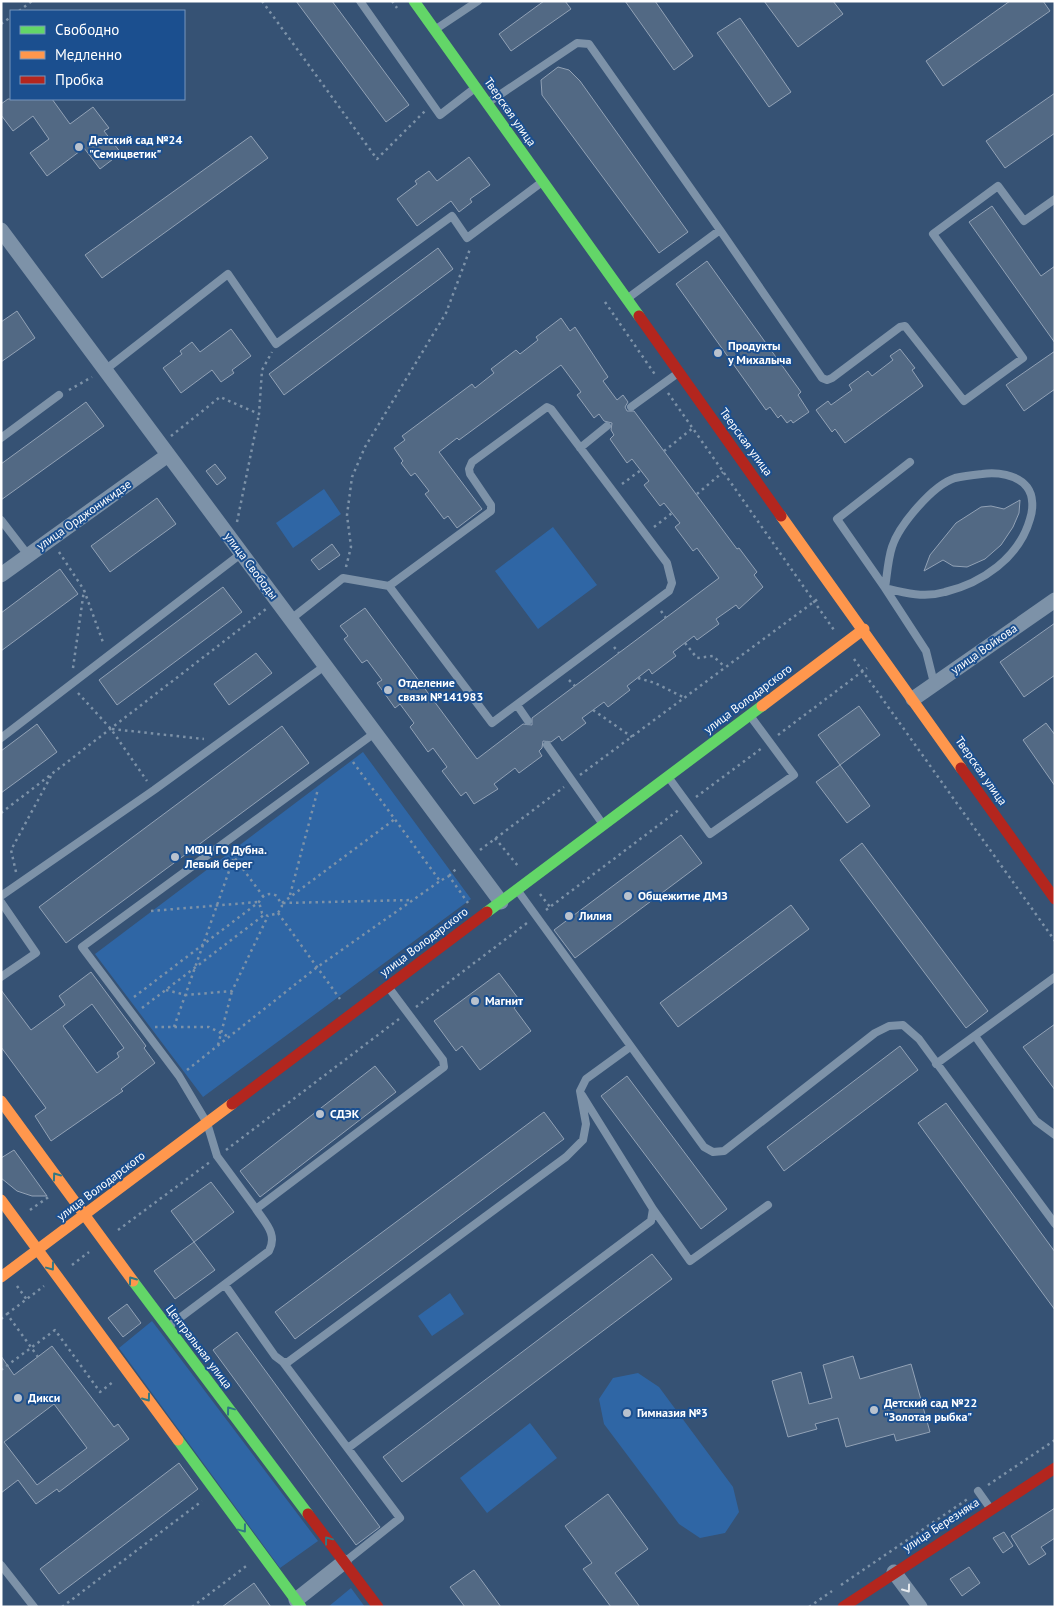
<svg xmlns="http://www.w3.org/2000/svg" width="1056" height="1608" viewBox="0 0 1056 1608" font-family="'PT Sans',sans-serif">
<rect width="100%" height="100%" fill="#365274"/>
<path fill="#2f66a5" d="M 324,489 L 341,514 L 293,548 L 276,523 Z
M 553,527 L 597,585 L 538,629 L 495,571 Z
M 363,752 L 471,899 L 203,1097 L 95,954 Z
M 450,1293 L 464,1314 L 432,1336 L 418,1316 Z
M 152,1321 L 318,1541 L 280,1568 L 119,1348 Z
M 638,1373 L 659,1387 L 733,1487 L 739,1512 L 725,1533 L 700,1538 L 679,1524 L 604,1424 L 599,1399 L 613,1378 Z
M 530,1423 L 557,1458 L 487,1513 L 460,1478 Z
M 351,1588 L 365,1607 L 328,1607 Z"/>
<path fill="#526984" stroke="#92a2b6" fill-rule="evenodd" d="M 296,1 L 332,1 L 409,105 L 386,122 Z
M 544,1 L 565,1 L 571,9 L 511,51 L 499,34 Z
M 625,1 L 655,1 L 693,56 L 674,70 Z
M 764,1 L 833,1 L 843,14 L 798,47 Z
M 1010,1 L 1043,1 L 1050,11 L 943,86 L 926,61 Z
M 740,18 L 791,92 L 769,107 L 717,33 Z
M 558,67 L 569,70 L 580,81 L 688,232 L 659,253 L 542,95 L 541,80 Z
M 1055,93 L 1055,133 L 1005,168 L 986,141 Z
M 8,99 L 52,99 L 70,124 L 93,107 L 109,128 L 104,131 L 121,153 L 100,169 L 84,148 L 47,176 L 30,153 L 49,139 L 33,116 L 13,131 L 1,115 L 1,104 Z
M 251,136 L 268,158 L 102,278 L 85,255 Z
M 469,157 L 490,185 L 470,199 L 472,202 L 459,212 L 451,201 L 417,226 L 397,199 L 417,184 L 415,181 L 429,171 L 437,181 Z
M 992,206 L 1041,276 L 1055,266 L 1055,343 L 969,222 Z
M 438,248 L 453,269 L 284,395 L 269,374 Z
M 707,261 L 801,392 L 798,395 L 809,412 L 793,423 L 791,420 L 787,423 L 781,415 L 778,418 L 770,407 L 766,410 L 676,284 Z
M 17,311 L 35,338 L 1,362 L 1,322 Z
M 561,318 L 570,331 L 575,327 L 608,377 L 603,381 L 617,400 L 623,395 L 628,402 L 625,407 L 627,411 L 634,411 L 737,549 L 739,548 L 757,572 L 754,575 L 763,587 L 739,609 L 736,605 L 716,619 L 719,624 L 697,640 L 694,636 L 673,652 L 676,656 L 652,674 L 649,669 L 627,686 L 630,690 L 608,707 L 604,702 L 582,718 L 586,723 L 562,741 L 559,736 L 551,742 L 543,741 L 542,748 L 539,751 L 542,756 L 519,773 L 515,768 L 494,784 L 498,789 L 474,804 L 466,792 L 461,796 L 442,771 L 447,767 L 433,748 L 428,752 L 410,727 L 414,723 L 400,704 L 395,708 L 377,683 L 382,680 L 367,660 L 362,663 L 344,639 L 348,636 L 340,626 L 365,608 L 477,759 L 523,724 L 532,725 L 532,718 L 719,578 L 697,548 L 693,551 L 675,527 L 680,523 L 664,503 L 660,506 L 644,485 L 649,481 L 632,459 L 627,463 L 610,439 L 614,435 L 611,430 L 612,423 L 604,421 L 599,414 L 594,418 L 577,395 L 581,392 L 561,365 L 459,440 L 457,438 L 439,452 L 482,509 L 457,528 L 448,516 L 444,519 L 425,494 L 429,491 L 415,473 L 411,476 L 401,463 L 403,461 L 394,448 L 405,440 L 402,436 L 472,384 L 475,388 L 494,373 L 491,369 L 516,350 L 520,354 L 538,340 L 536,337 Z
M 231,329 L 251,356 L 232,370 L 234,373 L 221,382 L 212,370 L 181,393 L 163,368 L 182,354 L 180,351 L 192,342 L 200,352 Z
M 900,349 L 915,368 L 912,370 L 923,386 L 845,443 L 835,429 L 832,432 L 816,410 L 828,401 L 831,405 L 852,390 L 849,385 L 868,371 L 872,376 L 893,360 L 890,356 Z
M 1055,351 L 1055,389 L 1024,411 L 1006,385 Z
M 86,402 L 104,426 L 1,500 L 1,464 Z
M 215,464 L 226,478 L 217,485 L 206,471 Z
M 157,498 L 176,524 L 110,572 L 91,546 Z
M 1020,500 L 1019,513 L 1013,527 L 1001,545 L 985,559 L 967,567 L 953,566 L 943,560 L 924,571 L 930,555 L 956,523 L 981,507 L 991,506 L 1004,509 Z
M 332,544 L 340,555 L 319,570 L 311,560 Z
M 60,569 L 78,594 L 1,651 L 1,613 Z
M 223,587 L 242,612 L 117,705 L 99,680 Z
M 1055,623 L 1055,675 L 1024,697 L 1000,662 Z
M 256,653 L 272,673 L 229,705 L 214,684 Z
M 859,706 L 880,735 L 840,765 L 818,735 Z
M 1046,723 L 1055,735 L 1055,786 L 1023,740 Z
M 37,724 L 57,752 L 1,793 L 1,751 Z
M 282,726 L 309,763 L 66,943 L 39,907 Z
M 840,765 L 870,806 L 847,823 L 816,782 Z
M 681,835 L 702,863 L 575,958 L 554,930 Z
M 862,843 L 988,1011 L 966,1028 L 840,860 Z
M 791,905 L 809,929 L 678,1027 L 660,1003 Z
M 91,972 L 146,1046 L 144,1048 L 155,1063 L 121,1089 L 123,1091 L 51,1141 L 35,1116 L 46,1108 L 1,1047 L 1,990 L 31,1030 L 65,1005 L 59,996 ZM 92,1004 L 124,1048 L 117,1053 L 119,1057 L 97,1073 L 63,1026 Z
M 499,973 L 521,1002 L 514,1008 L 531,1031 L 480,1070 L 462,1046 L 456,1051 L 434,1021 Z
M 1055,1024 L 1055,1090 L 1023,1047 Z
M 900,1046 L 918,1070 L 784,1171 L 767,1147 Z
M 375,1066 L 396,1092 L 260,1197 L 240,1171 Z
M 627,1076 L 727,1209 L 701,1229 L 601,1096 Z
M 946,1103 L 1055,1252 L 1055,1310 L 918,1123 Z
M 544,1112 L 564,1139 L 295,1339 L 275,1312 Z
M 14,1150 L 47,1196 L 32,1196 L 17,1191 L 1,1178 L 1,1158 Z
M 211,1182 L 234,1212 L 194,1242 L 171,1211 Z
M 194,1242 L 215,1270 L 175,1299 L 154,1271 Z
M 652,1254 L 672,1279 L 402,1482 L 383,1457 Z
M 127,1304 L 141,1323 L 123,1337 L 108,1318 Z
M 237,1332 L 380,1527 L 356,1545 L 213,1350 Z
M 52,1346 L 114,1427 L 118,1424 L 129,1439 L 59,1492 L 57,1489 L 36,1504 L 18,1480 L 1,1493 L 1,1356 L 14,1375 ZM 54,1404 L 87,1448 L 37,1485 L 4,1442 Z
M 853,1356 L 860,1379 L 911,1364 L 930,1432 L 896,1441 L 894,1434 L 846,1447 L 838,1418 L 815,1424 L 817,1429 L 788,1437 L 772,1381 L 801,1372 L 809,1404 L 832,1398 L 823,1365 Z
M 179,1463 L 198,1489 L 59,1594 L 40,1569 Z
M 608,1494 L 648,1549 L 615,1573 L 640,1607 L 611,1607 L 583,1569 L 592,1563 L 565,1526 Z
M 1055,1508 L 1055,1538 L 1041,1547 L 1046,1554 L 1029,1565 L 1011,1536 Z
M 1004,1532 L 1013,1546 L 1003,1553 L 993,1538 Z
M 969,1567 L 980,1583 L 962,1596 L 950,1579 Z
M 474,1570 L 501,1607 L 465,1607 L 450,1587 Z
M 254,1583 L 271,1607 L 222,1607 Z"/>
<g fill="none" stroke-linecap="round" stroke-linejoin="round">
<path stroke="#7d92a8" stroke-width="2.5" stroke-dasharray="2.5 4" stroke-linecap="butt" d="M 262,1 L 377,159 L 425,111
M 392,1 L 397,8
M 19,11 L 32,1
M 1,24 L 11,17
M 605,302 L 656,376
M 69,390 L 92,377
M 668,393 L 834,630
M 171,436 L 220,397 L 259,414 L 262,370 L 272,352
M 664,451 L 693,428
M 622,484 L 641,470
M 697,494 L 723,472
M 237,522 L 259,414
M 654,527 L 672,513
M 59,552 L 84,590 L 104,645
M 346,567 L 351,547 L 347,515 L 352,477 L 365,447 L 446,313 L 470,249
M 661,611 L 666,618
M 685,643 L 697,658 L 713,656 L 725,667
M 614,647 L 619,653
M 854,659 L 1055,941
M 73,668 L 84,590
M 638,678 L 655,683 L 685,698
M 569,680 L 575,686
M 78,693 L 111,729 L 147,781
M 593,710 L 632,737
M 112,729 L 204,739
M 778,735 L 867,668
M 353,762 L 440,881 L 449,876 L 468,903
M 580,775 L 819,598
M 696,797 L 762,748
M 1,813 L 266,609
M 495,838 L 518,866
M 480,850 L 564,787
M 16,872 L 11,850 L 51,776
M 449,876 L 458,867
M 540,894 L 550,907
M 290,895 L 318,789
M 282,903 L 395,819
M 283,903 L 412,900
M 546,910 L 680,809
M 151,911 L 258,902
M 278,913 L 340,999
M 166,990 L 186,995 L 232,991 L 268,916
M 134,997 L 259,902 C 263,894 270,892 277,896 L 282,906 L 278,913 L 268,916 L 262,913 L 259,902
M 416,1007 L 527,923
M 142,1008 L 264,915
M 155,1027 L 209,1027 L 229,1037
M 174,1027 L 234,857 L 263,896
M 218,1045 L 232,991
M 187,1070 L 316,968 L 440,881
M 226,1150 L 399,1019
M 30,1210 L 50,1196
M 118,1230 L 210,1162
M 72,1265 L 89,1252
M 17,1286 L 27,1300
M 7,1314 L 44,1286
M 1,1319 L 7,1314 L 38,1357
M 1,1370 L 55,1330 L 100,1392 L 113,1382
M 988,1485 L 1055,1440
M 841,1585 L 969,1498
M 62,1607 L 202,1501
M 192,1607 L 249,1564
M 809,1607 L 832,1591"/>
<path stroke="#7d92a8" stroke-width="8" d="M 360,1 L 440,115 L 475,88
M 436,29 L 478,1
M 489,102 L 577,43 L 589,44 L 720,230
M 628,298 L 720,230 L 822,378 L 827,380 L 832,378 L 900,327 L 905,326 L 964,401 L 1023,358 L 933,234 L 998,186 L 1024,221 L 1055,199
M 105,370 L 228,274 L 276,344 L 452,216 L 467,238 L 542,182
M 631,407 L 678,373
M 1,438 L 59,395
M 580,448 L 607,426
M 910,462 L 837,519 L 885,588 C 905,593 924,598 945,592 C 982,583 1019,558 1030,519 C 1033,510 1034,496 1027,487 C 1017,474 996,472 982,474 C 973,475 964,476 955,478 C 933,485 899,525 892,547 C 888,559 887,575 885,588 L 926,651 L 934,683
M 1,520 L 28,555
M 291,619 L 343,578 L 389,586 L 492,723 L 669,591 L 672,583 L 667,563 L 551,409 L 547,407 L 472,462 L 469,469 L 470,474 L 491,505 L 491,511 L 389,586
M 517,705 L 528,721
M 376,732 L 82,947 L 179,1076 L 207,1123 L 217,1156 L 256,1209 L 444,1067 L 443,1060 L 389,988
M 1,738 L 242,553
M 547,745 L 602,823
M 669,778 L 710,834 L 794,775 L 751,717
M 518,891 L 704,1147 L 713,1152 L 724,1151 L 875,1033 L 889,1026 L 903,1025 L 919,1039 L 1055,1224
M 1,896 L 154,790 L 326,665
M 1,902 L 36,953 L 1,977
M 975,1036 L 1036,1121 L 1055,1135
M 936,1064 L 1055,977
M 653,1209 L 690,1261 L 768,1205
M 225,1285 L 275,1356 L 283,1362 L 288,1362 L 566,1157 L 583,1140 L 586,1124 L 580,1091 L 586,1079 L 630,1047
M 169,1326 L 269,1251 C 278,1234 265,1223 256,1209
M 283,1362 L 400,1518 L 346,1561
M 348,1448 L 651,1221 L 653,1209 L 582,1095
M 978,1491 L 990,1508
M 1,1565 L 34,1607"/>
<path stroke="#7d92a8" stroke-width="15" d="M 1,230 L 501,902
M 1,575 L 168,455
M 913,699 L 1055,600
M 894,1572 L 920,1607
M 296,1600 L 344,1562"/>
<path stroke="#63d668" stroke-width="11" d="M 414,1 L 639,316
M 487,912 L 762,706
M 133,1281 L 308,1514
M 178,1440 L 301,1607"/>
<path stroke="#ff974d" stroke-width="11" d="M 781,516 L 961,768
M 762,706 L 864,629
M 1,1101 L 133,1281
M 1,1200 L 178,1440
M 1,1277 L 232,1104"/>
<path stroke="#b3261e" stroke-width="11" d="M 639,316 L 781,516
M 961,768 L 1055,899
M 232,1104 L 487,912
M 308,1514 L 378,1607
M 843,1607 L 1055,1468"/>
</g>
<defs><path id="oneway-chevron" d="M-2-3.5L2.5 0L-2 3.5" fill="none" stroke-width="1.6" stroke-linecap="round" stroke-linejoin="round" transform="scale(1.25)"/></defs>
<g stroke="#317883">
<use href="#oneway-chevron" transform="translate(56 1176) rotate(-126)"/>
<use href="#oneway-chevron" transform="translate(51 1267) rotate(53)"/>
<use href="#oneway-chevron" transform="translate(132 1280) rotate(-126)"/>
<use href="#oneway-chevron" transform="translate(147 1398) rotate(54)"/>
<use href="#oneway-chevron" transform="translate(230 1410) rotate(-127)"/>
<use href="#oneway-chevron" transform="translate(243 1529) rotate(53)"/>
<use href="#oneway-chevron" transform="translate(328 1540) rotate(-127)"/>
</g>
<use stroke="#e5e9ee" href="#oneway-chevron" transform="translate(907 1589) rotate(54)"/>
<g fill="#b9c2ce" stroke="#1b4f8f" stroke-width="2">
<circle cx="79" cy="147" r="5"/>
<circle cx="718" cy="353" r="5"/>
<circle cx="388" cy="690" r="5"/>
<circle cx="175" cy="857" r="5"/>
<circle cx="628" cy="896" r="5"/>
<circle cx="569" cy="916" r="5"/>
<circle cx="475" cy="1001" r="5"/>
<circle cx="320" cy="1114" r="5"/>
<circle cx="18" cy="1398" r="5"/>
<circle cx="874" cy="1410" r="5"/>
<circle cx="627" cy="1413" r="5"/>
</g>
<g text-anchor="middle" stroke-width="4" stroke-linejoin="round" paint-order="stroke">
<g font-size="12" fill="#fff" stroke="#1b4f8f">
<text transform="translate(510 112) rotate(55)" y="4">Тверская улица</text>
<text transform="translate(746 442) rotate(54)" y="4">Тверская улица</text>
<text transform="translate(84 515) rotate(-35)" y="4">улица Орджоникидзе</text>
<text transform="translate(251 566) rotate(53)" y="4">улица Свободы</text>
<text transform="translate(984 649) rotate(-35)" y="4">улица Войкова</text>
<text transform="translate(748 699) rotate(-37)" y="4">улица Володарского</text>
<text transform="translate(981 771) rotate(55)" y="4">Тверская улица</text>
<text transform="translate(424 942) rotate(-37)" y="4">улица Володарского</text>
<text transform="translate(101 1186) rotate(-37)" y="4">улица Володарского</text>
<text transform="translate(199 1347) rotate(53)" y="4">Центральная улица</text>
<text transform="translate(941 1525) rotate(-33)" y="4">улица Березняка</text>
</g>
<g font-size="12" font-weight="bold" fill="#fff" stroke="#1b4f8f" text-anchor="start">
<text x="89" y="144">Детский сад №24<tspan x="89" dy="14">"Семицветик"</tspan></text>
<text x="728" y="350">Продукты<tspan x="728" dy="14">у Михалыча</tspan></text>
<text x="398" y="687">Отделение<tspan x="398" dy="14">связи №141983</tspan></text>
<text x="185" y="854">МФЦ ГО Дубна.<tspan x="185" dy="14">Левый берег</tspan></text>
<text x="638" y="900">Общежитие ДМЗ</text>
<text x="579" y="920">Лилия</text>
<text x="485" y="1005">Магнит</text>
<text x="330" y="1118">СДЭК</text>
<text x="28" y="1402">Дикси</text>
<text x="884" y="1407">Детский сад №22<tspan x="884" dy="14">"Золотая рыбка"</tspan></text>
<text x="637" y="1417">Гимназия №3</text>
</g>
</g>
<rect width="1056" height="1608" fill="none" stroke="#ffffff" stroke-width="5"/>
<rect x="10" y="10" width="175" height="90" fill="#1b4f8f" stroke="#7695bc"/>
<rect x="20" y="26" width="25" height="8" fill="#63d668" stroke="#7695bc"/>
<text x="55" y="35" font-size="15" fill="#ffffff">Свободно</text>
<rect x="20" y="51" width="25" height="8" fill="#ff974d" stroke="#7695bc"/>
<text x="55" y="60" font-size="15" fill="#ffffff">Медленно</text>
<rect x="20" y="76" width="25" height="8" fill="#b3261e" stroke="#7695bc"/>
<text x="55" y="85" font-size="15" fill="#ffffff">Пробка</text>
</svg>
